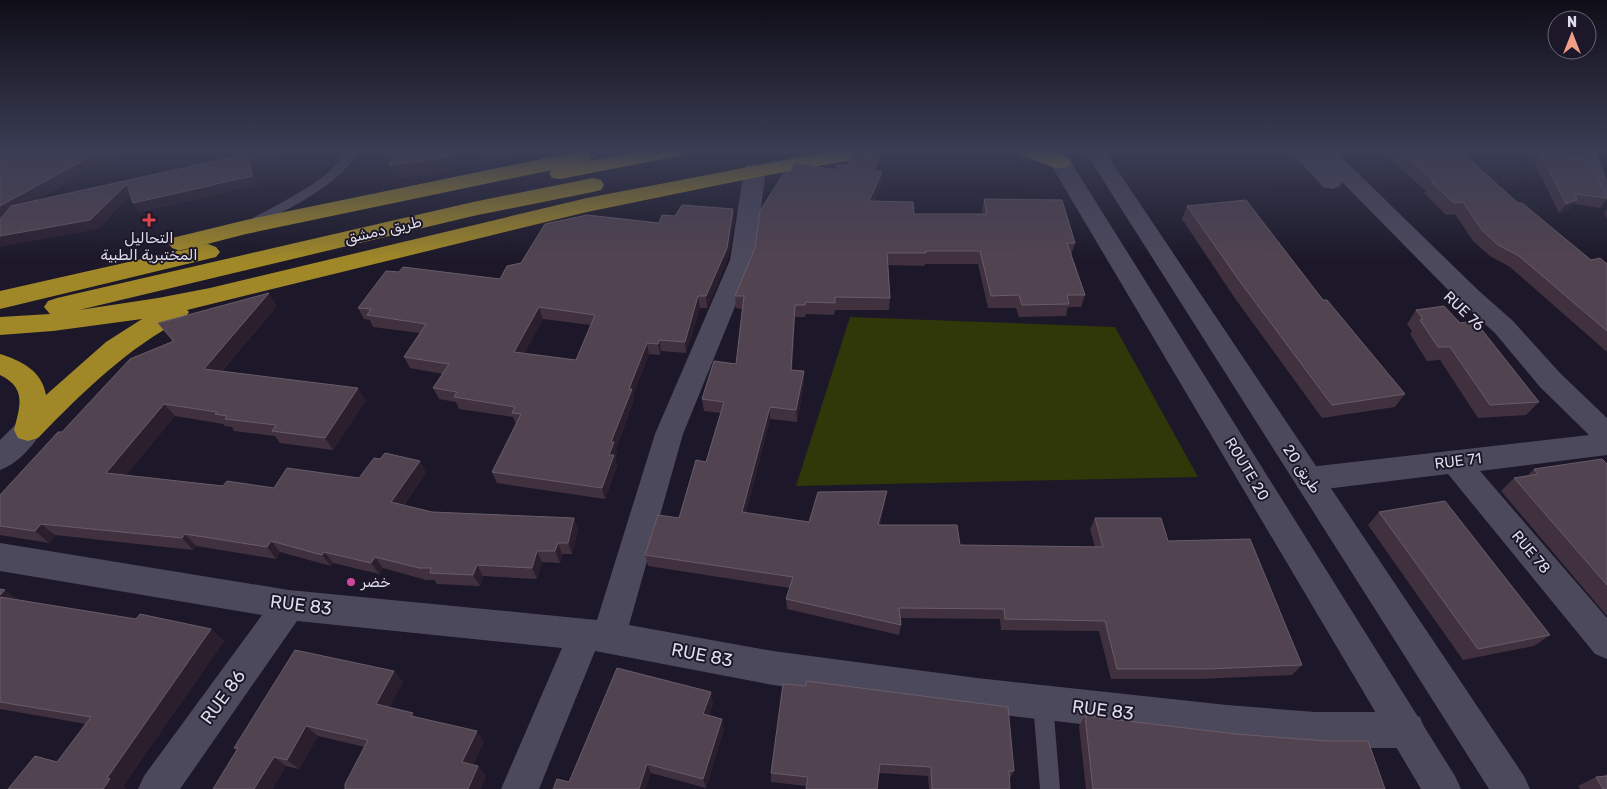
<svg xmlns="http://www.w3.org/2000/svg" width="1607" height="789" viewBox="0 0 1607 789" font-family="Rubik,'Noto Naskh Arabic',sans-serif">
<rect width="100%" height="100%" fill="#1c1829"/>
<path fill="#303708" d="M 850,317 L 1115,327 L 1198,477 L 796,486 Z"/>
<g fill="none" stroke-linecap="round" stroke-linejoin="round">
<path fill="#4d495d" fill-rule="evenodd" d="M 348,150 L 360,150 C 337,188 288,208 250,230 L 242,230 L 240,227 L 242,224 C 275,205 328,183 348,150 Z
M 1584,150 L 1596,150 L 1607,180 L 1607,196 L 1602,196 L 1600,193 Z
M 1043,693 L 1050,696 L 1053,703 L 1060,789 L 1040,789 L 1033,703 L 1036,696 Z"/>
<path fill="#4d495d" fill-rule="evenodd" d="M 1289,150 L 1311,150 L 1313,152 L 1312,150 L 1334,150 L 1478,290 L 1513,321 L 1560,373 L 1607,418 L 1607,455 L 1480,471 L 1607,618 L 1607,659 L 1595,654 L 1448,474 L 1309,491 L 1298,488 L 1294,479 L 1298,470 L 1309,467 L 1589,435 L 1540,387 L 1495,333 L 1460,302 L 1342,182 L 1339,187 L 1331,189 L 1323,187 Z
M 755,164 L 763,165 L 766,170 L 754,260 L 683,434 L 629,625 L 773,651 L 977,678 L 1227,705 L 1315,712 L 1407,712 L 1420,717 L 1425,730 L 1420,743 L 1407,748 L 1315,748 L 1227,741 L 977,712 L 773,685 L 595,651 L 539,789 L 501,789 L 562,648 L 297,621 L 180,789 L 138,789 L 144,776 L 262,615 L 0,571 L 0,543 L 289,590 L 597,620 L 655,434 L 730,260 L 744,170 L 747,165 Z
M 28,419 L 38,422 L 42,430 C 34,446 17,464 0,470 L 0,440 L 18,422 Z"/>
<path fill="#4d495d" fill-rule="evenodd" d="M 1040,150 L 1061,150 L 1071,162 L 1455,776 L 1461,789 L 1421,789 L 1051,165 Z
M 1084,150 L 1104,150 L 1524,776 L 1530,789 L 1489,789 Z"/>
<path fill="#a08828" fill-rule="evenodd" d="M 647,150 L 689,150 L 686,154 L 679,156 L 560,179 L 552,178 L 549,173 L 552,170 L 246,234 L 180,251 L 172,248 L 168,243 L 172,238 L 246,220 L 581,151 L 588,153 L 592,157 L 589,161 Z
M 836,150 L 883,150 L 880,154 L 873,156 L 758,177 L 587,212 L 187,310 L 189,312 L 185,318 C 127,348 83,392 38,438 L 28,441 L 18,438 L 14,430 C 20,406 27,388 0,375 L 0,354 C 22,361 42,371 46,395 L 106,342 L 142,319 L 53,331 L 0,335 L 0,317 L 50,314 L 44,307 L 48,301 L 57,298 L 473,202 L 593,178 L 601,180 L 604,185 L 601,190 L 593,192 L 473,216 L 79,310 L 158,298 L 210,288 L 587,198 Z
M 1017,150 C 1033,150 1060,147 1071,162 L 1068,167 L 1060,168 L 1052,167 L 1020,154 Z
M 208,244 L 216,247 L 220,252 L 216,257 L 0,309 L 0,291 Z"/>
</g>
<path fill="#41313e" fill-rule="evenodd" d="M 0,150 L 125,150 L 34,201 L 239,156 L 221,150 L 283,150 L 264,163 L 250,159 L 252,163 L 257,185 L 139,212 L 130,196 L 98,229 L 0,218 Z
M 396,150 L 510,150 L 507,155 L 451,152 L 451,171 L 394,179 Z
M 1380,150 L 1459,150 L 1518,203 L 1591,260 L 1607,264 L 1607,352 L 1510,267 L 1490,256 L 1473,241 L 1455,214 L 1446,215 L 1424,193 L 1426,191 Z
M 1518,150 L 1564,150 L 1565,154 L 1607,197 L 1607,199 L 1600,208 L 1574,204 L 1569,210 L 1559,213 L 1529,152 Z
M 835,170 L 878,170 L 881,184 L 874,201 L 914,214 L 983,214 L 982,211 L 984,199 L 1075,243 L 1071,255 L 1085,295 L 1081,307 L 1068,307 L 1066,316 L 1019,317 L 1016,308 L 988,308 L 978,264 L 925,264 L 924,266 L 888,265 L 890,298 L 889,310 L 835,310 L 834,315 L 806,314 L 805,317 L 795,317 L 792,370 L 804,371 L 804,383 L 797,422 L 770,419 L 746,513 L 809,522 L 885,502 L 880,525 L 960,545 L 1095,547 L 1090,529 L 1095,518 L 1168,541 L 1302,665 L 1292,675 L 1200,679 L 1111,679 L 1099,631 L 1001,630 L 1000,619 L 900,618 L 901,625 L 899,635 L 787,609 L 786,599 L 790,588 L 648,566 L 645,555 L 679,518 L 706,462 L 721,413 L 704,411 L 702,399 L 736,364 L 742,309 L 736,308 L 735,296 L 790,172 Z
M 1187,206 L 1323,300 L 1405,394 L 1395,407 L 1322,418 L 1234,297 L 1182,219 Z
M 733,209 L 734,220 L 728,259 L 707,308 L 700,308 L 686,353 L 661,351 L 660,355 L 649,354 L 633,395 L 634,400 L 616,448 L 617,453 L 615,458 L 617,466 L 605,499 L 497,483 L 492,472 L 516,424 L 513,417 L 459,409 L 456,402 L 439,399 L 433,388 L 443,374 L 410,368 L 404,357 L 420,333 L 373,327 L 370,320 L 364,319 L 358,308 L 399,272 L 500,279 L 521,263 L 659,223 L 675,216 ZM 543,319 L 591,325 L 576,360 L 524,353 Z
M 1607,209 L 1607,218 L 1604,213 Z
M 277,306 L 222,371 L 366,400 L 333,450 L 280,443 L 275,436 L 234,431 L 232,427 L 225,426 L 223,424 L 175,416 L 126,475 L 223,486 L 274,488 L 359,478 L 380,459 L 420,461 L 426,473 L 404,505 L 432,512 L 574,518 L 578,529 L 572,554 L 562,554 L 560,563 L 542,562 L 537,579 L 483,576 L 480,586 L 437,584 L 434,580 L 426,580 L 383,568 L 379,574 L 333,563 L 331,566 L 280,552 L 276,559 L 196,546 L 193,550 L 55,535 L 49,543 L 0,535 L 0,495 L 62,432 L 172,341 L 158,323 Z
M 1416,310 L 1539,402 L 1526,415 L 1478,418 L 1440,360 L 1427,361 L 1410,334 L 1412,331 L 1407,324 Z
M 1607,464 L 1607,616 L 1501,491 L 1514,478 L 1527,476 L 1534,469 Z
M 1379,512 L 1550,635 L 1534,646 L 1463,660 L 1368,525 Z
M 0,589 L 20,600 L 136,619 L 211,629 L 224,641 L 123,786 L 127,788 L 57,762 L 86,724 L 0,709 Z
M 394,671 L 403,682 L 389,707 L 484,741 L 473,765 L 478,766 L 486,776 L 480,789 L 345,789 L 365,747 L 318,736 L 299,769 L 286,766 L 237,750 L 234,748 Z
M 783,684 L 1014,771 L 1009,780 L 1010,789 L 929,789 L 928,776 L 879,773 L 806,786 L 771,782 L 771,773 Z
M 713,703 L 709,715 L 724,729 L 706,788 L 651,773 L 569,782 Z
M 1085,716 L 1385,789 L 1086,789 L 1079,726 Z
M 1607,774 L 1607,789 L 1580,789 L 1578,786 L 1596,777 L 1601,777 Z"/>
<path fill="#2b1f2e" d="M 102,150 L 125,150 L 3,218 L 0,215 L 0,206 Z
M 265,150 L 283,150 L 264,163 L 259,154 Z
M 446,150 L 450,150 L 451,152 L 451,171 L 394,179 L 389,166 Z
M 506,150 L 510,150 L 507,155 Z
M 247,154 L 252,163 L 257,185 L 139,212 L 133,203 Z
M 879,158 L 878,170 L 872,182 L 873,170 Z
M 882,172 L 881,184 L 869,213 L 869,201 Z
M 127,184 L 133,193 L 98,229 L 0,247 L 0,236 Z
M 1577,200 L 1569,210 L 1559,213 L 1566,204 Z
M 733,209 L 734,220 L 728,259 L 707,308 L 706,296 Z
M 269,293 L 277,306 L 213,381 L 204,369 Z
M 698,296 L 700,308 L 686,353 L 685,342 Z
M 795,305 L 795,317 L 791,382 L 791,370 Z
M 539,307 L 543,319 L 518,363 L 514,352 Z
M 659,340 L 661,351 L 660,355 L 658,344 Z
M 647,343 L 649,354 L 633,395 L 634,400 L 616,448 L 617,453 L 615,458 L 617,466 L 605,499 L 602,488 L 611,442 L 629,389 Z
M 804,371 L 804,383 L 797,422 L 796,410 Z
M 358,388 L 366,400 L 333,450 L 325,438 Z
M 164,404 L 175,416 L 118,485 L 106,473 Z
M 770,407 L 770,419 L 743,524 L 742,512 Z
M 420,461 L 426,473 L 398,513 L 391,502 Z
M 887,491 L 885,502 L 877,536 L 878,525 Z
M 574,518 L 578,529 L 572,554 L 568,543 Z
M 41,524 L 55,535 L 49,543 L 35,531 Z
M 185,534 L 196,546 L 193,550 L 182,538 Z
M 271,541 L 280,552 L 276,559 L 267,547 Z
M 558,543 L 562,554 L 560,563 L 555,551 Z
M 537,551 L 542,562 L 537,579 L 532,568 Z
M 324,552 L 333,563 L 331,566 L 322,555 Z
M 375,557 L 383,568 L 379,574 L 371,563 Z
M 477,565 L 483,576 L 480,586 L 473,575 Z
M 5,590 L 21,601 L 0,597 L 0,595 Z
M 211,629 L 224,641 L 123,786 L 127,788 L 126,789 L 103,789 L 107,778 Z
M 394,671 L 403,682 L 386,715 L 376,704 Z
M 711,692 L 713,703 L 706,724 L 703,714 Z
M 722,719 L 724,729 L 706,788 L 703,779 Z
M 306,726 L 318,736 L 299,769 L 287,760 Z
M 477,731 L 484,741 L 470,772 L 462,762 Z
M 274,757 L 286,766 L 273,789 L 254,789 Z
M 647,764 L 651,773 L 646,789 L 639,789 Z
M 478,766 L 486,776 L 480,789 L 468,789 Z"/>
<path fill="#524350" stroke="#685c68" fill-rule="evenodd" d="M 0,150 L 102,150 L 0,206 Z
M 246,150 L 265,150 L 259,154 Z
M 396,150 L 446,150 L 446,157 L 389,166 Z
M 1399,150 L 1459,150 L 1518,203 L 1522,203 L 1591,260 L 1600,258 L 1607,264 L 1607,331 L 1519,256 L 1498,245 L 1482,230 L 1463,202 L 1454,203 L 1431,182 L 1435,182 Z
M 1539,150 L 1564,150 L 1565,154 L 1585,157 L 1607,198 L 1575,194 L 1577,200 L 1566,204 Z
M 247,154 L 252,176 L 133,203 L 127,184 L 90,220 L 0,236 L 0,220 L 11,206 Z
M 853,154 L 879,158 L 873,170 L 882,172 L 869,201 L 913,202 L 914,214 L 987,214 L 984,199 L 1062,200 L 1075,243 L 1067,243 L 1085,295 L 1067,295 L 1069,304 L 1022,305 L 1019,295 L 991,296 L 980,251 L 926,251 L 926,253 L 887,253 L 890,298 L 835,297 L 835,303 L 806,302 L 805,305 L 795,305 L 791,370 L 804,371 L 796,410 L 770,407 L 742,512 L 809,522 L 818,492 L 887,491 L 878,525 L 957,525 L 960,545 L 1103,547 L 1095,518 L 1161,518 L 1168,541 L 1250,539 L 1302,665 L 1208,669 L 1117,669 L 1105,621 L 1005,619 L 1004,609 L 899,608 L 901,625 L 786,599 L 793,577 L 645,555 L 658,515 L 679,518 L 696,460 L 706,462 L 724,402 L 702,399 L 714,361 L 736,364 L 744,296 L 735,296 L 755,248 L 760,211 L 785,171 L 790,172 L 795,163 L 835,170 L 838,165 L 847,166 Z
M 1246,200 L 1323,300 L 1327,300 L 1405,394 L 1332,405 L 1241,283 L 1187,206 Z
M 682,205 L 733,209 L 727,248 L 706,296 L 698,296 L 685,342 L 659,340 L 658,344 L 647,343 L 629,389 L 632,389 L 611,442 L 614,442 L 609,455 L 614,455 L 602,488 L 492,472 L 521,414 L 512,413 L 515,407 L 454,397 L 457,392 L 433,388 L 449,364 L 404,357 L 426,324 L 367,315 L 371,309 L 358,308 L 386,271 L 399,272 L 403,267 L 500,279 L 507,266 L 521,263 L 545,224 L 587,215 L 659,223 L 662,215 L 675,216 ZM 539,307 L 595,315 L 576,360 L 514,352 Z
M 269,293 L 204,369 L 358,388 L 325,438 L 272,431 L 276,425 L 225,419 L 227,416 L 215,414 L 217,412 L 164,404 L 106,473 L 223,486 L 227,481 L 274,488 L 287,468 L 359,478 L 374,458 L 380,459 L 385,453 L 420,461 L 391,502 L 432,512 L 574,518 L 568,543 L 558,543 L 555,551 L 537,551 L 532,568 L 477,565 L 473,575 L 430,573 L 431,568 L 419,568 L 375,557 L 371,563 L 324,552 L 322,555 L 271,541 L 267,547 L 185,534 L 182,538 L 41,524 L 35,531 L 0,526 L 0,495 L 58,432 L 62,432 L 130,359 L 174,341 L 158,323 Z
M 1444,306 L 1460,323 L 1475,321 L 1539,402 L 1490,405 L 1450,347 L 1438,347 L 1420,320 L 1423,319 L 1416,310 Z
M 1602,459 L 1607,464 L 1607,585 L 1514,478 L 1538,474 L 1534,469 Z
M 1445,501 L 1550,635 L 1478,649 L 1379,512 Z
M 0,589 L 5,590 L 0,595 Z
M 0,597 L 136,619 L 140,614 L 211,629 L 107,778 L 110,779 L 103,789 L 8,789 L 35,756 L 57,762 L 91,717 L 0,702 Z
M 295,650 L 394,671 L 376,704 L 413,713 L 411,716 L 477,731 L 462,762 L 478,766 L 468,789 L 345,789 L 345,784 L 368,740 L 306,726 L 287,760 L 274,757 L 254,789 L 213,789 L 238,748 L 234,748 Z
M 617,668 L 711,692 L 703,714 L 722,719 L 703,779 L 647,764 L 639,789 L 553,789 L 557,779 L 569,782 Z
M 806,681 L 1008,707 L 1014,771 L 1009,771 L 1010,789 L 932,789 L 931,767 L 880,764 L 877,789 L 806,789 L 808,777 L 771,773 L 783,684 L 806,686 Z
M 1085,716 L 1236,734 L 1326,741 L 1368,741 L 1385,789 L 1093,789 Z
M 1607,776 L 1607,789 L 1603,789 L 1596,777 Z"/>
<linearGradient id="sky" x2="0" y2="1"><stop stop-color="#0f0d17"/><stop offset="0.58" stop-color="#3a3d54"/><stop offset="1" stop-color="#3a3d54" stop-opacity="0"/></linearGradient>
<rect width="1607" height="260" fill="url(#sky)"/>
<path fill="#e0444e" stroke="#1c1829" stroke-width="2" d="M146.5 212.5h5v5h5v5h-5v5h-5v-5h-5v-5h5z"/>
<circle fill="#d1479c" stroke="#1c1829" stroke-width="2" cx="351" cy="582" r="5"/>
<g text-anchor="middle" stroke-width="4" stroke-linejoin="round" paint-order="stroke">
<g font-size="15" fill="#dfdde9" stroke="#1c1829">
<text transform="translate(383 230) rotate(-13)" y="5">طريق دمشق</text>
<text transform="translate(1464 311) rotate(44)" y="5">RUE 76</text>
<text transform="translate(1458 461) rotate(-7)" y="5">RUE 71</text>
<text transform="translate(1247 469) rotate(59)" y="5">ROUTE 20</text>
<text transform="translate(1302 469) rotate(56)" y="5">طريق 20</text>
<text transform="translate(1531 552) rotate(50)" y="5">RUE 78</text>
</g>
<g font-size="15" fill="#dfdde9" stroke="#1c1829">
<text x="149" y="243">التحاليل<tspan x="149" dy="17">المختبرية الطبية</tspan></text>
<text x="361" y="587" text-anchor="start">خضر</text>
</g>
<g font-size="18" fill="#dfdde9" stroke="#1c1829">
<text transform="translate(301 605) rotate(7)" y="6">RUE 83</text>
<text transform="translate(702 655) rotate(11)" y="6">RUE 83</text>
<text transform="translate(223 697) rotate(-54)" y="6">RUE 86</text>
<text transform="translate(1103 710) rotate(7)" y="6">RUE 83</text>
</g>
</g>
<g transform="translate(1572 35)"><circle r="24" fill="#1c1829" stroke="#6a6776"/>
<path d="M0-4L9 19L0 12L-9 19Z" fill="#f39f85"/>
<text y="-8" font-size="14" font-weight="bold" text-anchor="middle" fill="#dfdde9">N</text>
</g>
</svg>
